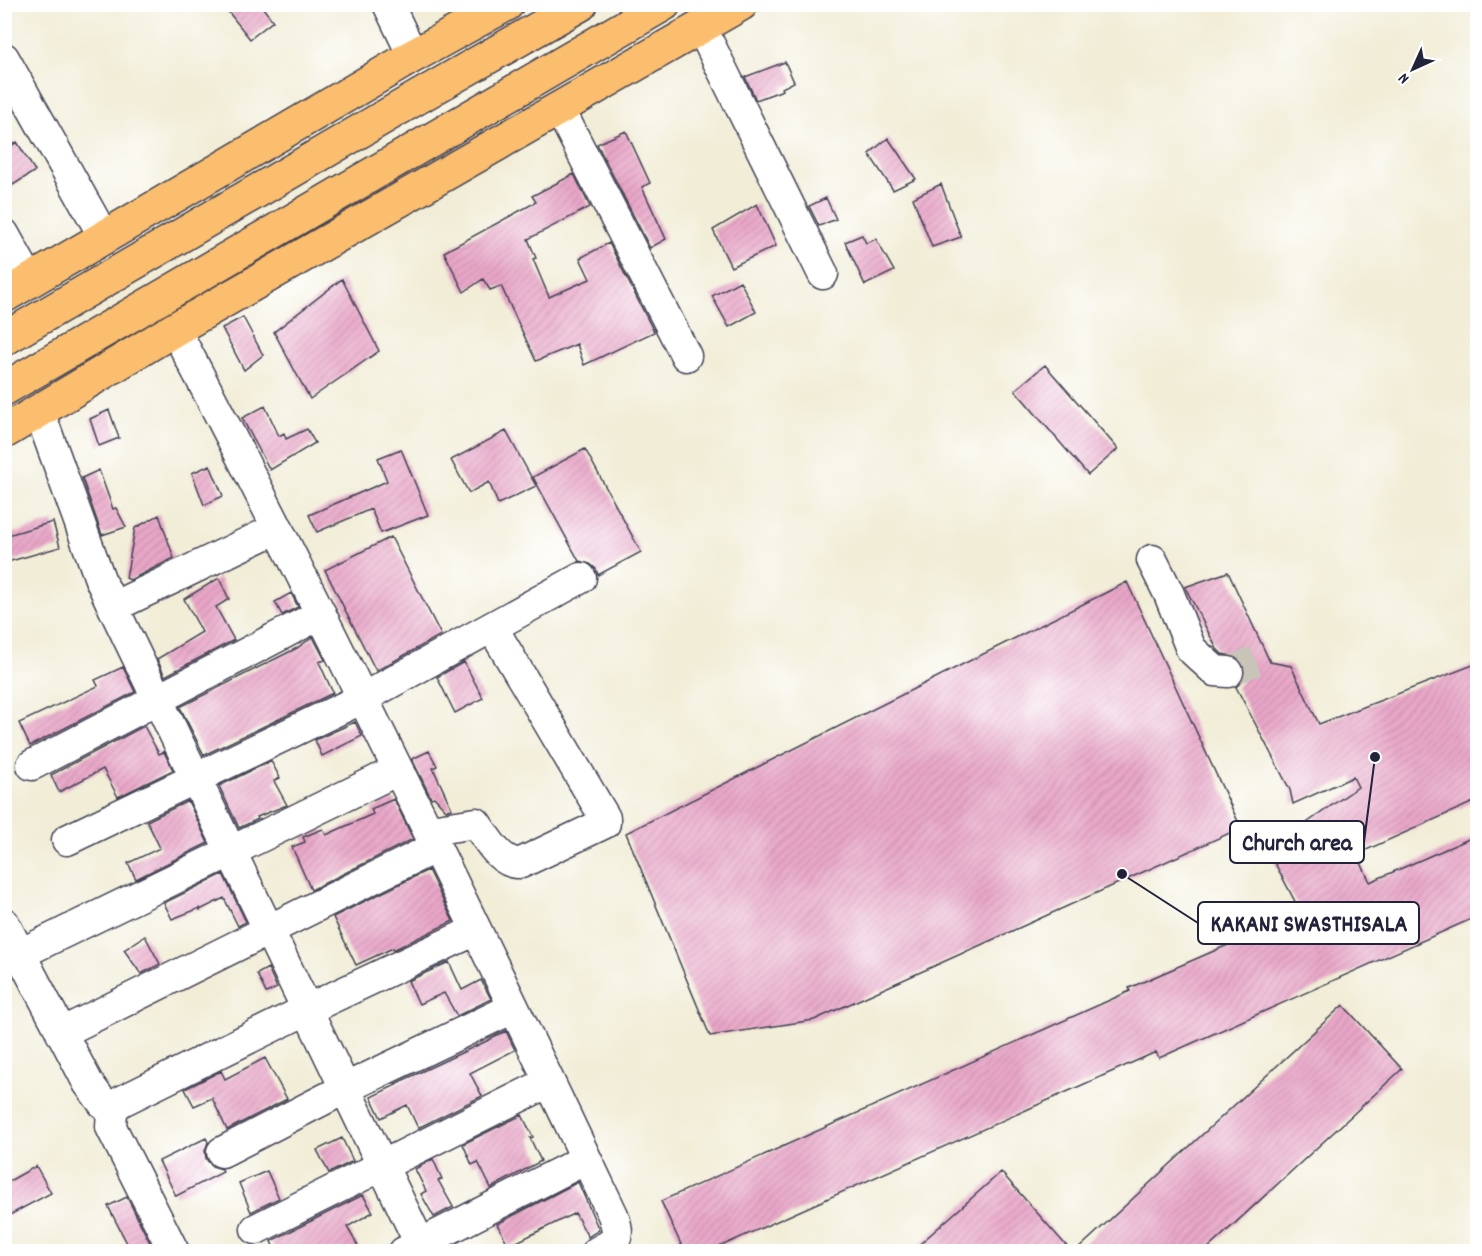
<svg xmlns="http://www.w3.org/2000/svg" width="1482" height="1256" viewBox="0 0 1482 1256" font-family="Dekko,sans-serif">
<defs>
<pattern id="building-hatch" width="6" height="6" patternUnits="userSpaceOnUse" patternTransform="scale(1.5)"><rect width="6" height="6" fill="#e9a7c8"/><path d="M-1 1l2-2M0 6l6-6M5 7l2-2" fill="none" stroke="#c88fad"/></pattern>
</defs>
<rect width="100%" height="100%" fill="#fff"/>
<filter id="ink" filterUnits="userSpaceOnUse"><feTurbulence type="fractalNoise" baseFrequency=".0167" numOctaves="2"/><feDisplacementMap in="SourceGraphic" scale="12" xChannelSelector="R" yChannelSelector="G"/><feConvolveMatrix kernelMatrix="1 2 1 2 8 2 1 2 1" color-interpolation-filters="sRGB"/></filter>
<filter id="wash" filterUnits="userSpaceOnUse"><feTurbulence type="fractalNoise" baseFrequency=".008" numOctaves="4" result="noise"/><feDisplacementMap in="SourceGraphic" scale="24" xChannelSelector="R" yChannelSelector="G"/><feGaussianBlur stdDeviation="1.35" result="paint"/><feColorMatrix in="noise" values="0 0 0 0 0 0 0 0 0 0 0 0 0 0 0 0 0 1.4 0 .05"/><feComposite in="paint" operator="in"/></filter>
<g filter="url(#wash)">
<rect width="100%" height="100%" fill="#f1edd7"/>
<g id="blocks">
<path fill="url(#building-hatch)" d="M 222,4 L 260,4 L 273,21 L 250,39 Z
M 785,62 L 794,82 L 782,88 L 783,90 L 756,100 L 745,77 Z
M 626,131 L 650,183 L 642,187 L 666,239 L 650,248 L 597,144 Z
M 888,138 L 916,179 L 893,190 L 869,154 Z
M 17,142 L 35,171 L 13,185 L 4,172 L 4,150 Z
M 574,174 L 590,207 L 528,239 L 536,258 L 533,259 L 549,297 L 590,279 L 580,258 L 609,243 L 654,332 L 584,365 L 577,344 L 536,361 L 501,286 L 490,290 L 483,279 L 464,292 L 444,252 L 536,202 L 532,196 Z
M 941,184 L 961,237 L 932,247 L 913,198 Z
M 826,198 L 836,219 L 819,226 L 809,206 Z
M 757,204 L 776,246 L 731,267 L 713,230 Z
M 862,235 L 866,243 L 876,239 L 894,271 L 865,285 L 845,242 Z
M 342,279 L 379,351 L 310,399 L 274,332 Z
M 740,281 L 756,312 L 729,327 L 712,296 Z
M 243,317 L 263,355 L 244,370 L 222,328 Z
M 1045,365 L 1118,449 L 1088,475 L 1015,390 Z
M 265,406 L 279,436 L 284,433 L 286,439 L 307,429 L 315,443 L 270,470 L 242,418 Z
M 109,410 L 119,438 L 99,446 L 90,419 Z
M 506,431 L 536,486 L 498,504 L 489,482 L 469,493 L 451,460 Z
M 401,449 L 428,515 L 381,533 L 371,509 L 317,532 L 309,515 L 387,481 L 378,458 Z
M 585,449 L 641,552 L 598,575 L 596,569 L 590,564 L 579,561 L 533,477 Z
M 210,465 L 223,496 L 204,505 L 192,473 Z
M 99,470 L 113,509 L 116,508 L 126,527 L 102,535 L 82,478 Z
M 159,515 L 174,558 L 130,580 L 126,578 L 135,528 Z
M 53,522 L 60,547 L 4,563 L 4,536 Z
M 391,537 L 441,635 L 376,671 L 325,570 Z
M 1228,572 L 1270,662 L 1291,666 L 1319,724 L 1478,663 L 1478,800 L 1357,854 L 1370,882 L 1478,835 L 1478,916 L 1159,1058 L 1156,1052 L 710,1251 L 684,1251 L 661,1201 L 1130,991 L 1129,988 L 1301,913 L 1268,850 L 1358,787 L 1353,777 L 1293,804 L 1290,790 L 1236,687 L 1242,681 L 1245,674 L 1243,664 L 1237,657 L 1222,654 L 1217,649 L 1185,587 Z
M 219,578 L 229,599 L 216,607 L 234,640 L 165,676 L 157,659 L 202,632 L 184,599 Z
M 1127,582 L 1241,828 L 814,1020 L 710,1036 L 626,833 Z
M 291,593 L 298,607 L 282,615 L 275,602 Z
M 313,637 L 325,660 L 319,662 L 333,693 L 204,755 L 180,707 L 297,648 Z
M 464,662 L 483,698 L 455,713 L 437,677 Z
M 123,667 L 135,692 L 30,746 L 19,723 L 98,686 L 95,680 Z
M 355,722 L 362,736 L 322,756 L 315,740 Z
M 144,726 L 159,754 L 164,752 L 173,770 L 118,797 L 103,769 L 59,792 L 51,775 Z
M 429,751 L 437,766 L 433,768 L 452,809 L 446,810 L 434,797 L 431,798 L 412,759 Z
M 271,761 L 280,778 L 274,781 L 287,805 L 257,817 L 258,819 L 239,828 L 219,786 Z
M 394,799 L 413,839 L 311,890 L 292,847 L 305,842 L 303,837 L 323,829 L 326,835 L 373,814 L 371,809 Z
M 188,801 L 208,843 L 136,879 L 128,863 L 160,848 L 147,821 Z
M 428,870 L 453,921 L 393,950 L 393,948 L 356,965 L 333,917 Z
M 223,874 L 246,922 L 238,926 L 224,898 L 200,910 L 200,908 L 172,919 L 164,903 Z
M 145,936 L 160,964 L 141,974 L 124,950 Z
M 449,962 L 462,990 L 481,980 L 491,999 L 457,1016 L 444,993 L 419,1004 L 408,981 Z
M 268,968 L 277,988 L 266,993 L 257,974 Z
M 1343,1005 L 1402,1069 L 1205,1251 L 1076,1251 Z
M 506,1031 L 515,1050 L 470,1073 L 482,1096 L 418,1128 L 407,1105 L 381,1118 L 371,1097 L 396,1085 L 395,1084 L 491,1039 L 491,1038 Z
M 265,1058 L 287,1099 L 227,1130 L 212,1098 L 194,1106 L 185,1089 L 221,1071 L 225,1079 Z
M 522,1115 L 533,1137 L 530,1138 L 541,1161 L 491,1188 L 478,1162 L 472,1165 L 463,1144 Z
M 206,1138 L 208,1142 L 205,1151 L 206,1159 L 212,1166 L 222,1169 L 223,1172 L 176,1196 L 159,1161 Z
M 342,1138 L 353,1161 L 329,1173 L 317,1150 Z
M 433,1159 L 442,1179 L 438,1180 L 453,1207 L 434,1217 L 421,1194 L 426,1191 L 415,1169 Z
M 36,1166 L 51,1193 L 4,1218 L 4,1184 Z
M 267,1171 L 279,1198 L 251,1212 L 239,1183 Z
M 1001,1172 L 1071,1251 L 912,1251 Z
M 578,1182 L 599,1230 L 588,1237 L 575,1213 L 509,1246 L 497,1224 Z
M 363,1195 L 373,1212 L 347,1227 L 361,1251 L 275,1251 L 271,1241 Z
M 127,1197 L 152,1247 L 144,1251 L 131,1251 L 108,1206 Z"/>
</g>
</g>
<g filter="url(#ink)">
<use href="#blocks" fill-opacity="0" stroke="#414052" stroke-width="1.5"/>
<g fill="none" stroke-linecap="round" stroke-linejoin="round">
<path stroke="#c8c4b8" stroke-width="30" stroke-dasharray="30 15" stroke-linecap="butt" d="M 1228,672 L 1267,656"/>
<g stroke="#414052" stroke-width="33">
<path id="minor" d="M 388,4 L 413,56
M 701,27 L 823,274
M 4,58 L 104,237
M 559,108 L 686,356
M 4,234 L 30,281
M 175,329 C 328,621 472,918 613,1215 C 621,1238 617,1241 597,1252
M 39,411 L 100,579 L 113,607 L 424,1252
M 1152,560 L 1169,594 L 1191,649 L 1215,671 L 1228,672
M 113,607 L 278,528
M 32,765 L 321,614
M 426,827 L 437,829 L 476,823 C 487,838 500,865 521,863 L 605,823 L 605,818 L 492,627
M 67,840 L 363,698 L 581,578
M 4,923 L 88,1083 L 103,1103 L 112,1110
M 20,954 L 398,770
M 61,1033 L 436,847
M 222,1152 L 346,1088 L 513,1008
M 256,1229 L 549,1082
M 174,1252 L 111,1127 L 112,1110 L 120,1102 L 306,1010 L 476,930
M 404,1252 L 586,1159"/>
</g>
<g stroke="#414052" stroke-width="36">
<path id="major" d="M 4,296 L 413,56 L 507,4
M 4,432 L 175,329 L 741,4"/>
</g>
<g stroke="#414052" stroke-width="36">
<path id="highway" d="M 4,339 L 420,96 L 581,4
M 4,389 L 664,4"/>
</g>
<use href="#minor" stroke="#fff" stroke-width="30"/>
<use href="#major" stroke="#fbbe6e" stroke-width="33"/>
<use href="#highway" stroke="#fbbe6e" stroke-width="33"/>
</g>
</g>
<path fill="none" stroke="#22223b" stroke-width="2" d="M1375 757L1364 842M1122 874L1198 923"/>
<g fill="#22223b" stroke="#fff" stroke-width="2">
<circle cx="1375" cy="757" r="6"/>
<circle cx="1122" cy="874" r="6"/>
</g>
<g fill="#fff" stroke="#22223b" stroke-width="2">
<rect x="1230" y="821" width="134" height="42" rx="6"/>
<rect x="1198" y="902" width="221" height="42" rx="6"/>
</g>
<g font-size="24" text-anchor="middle" font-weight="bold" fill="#22223b">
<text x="1297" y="850">Church area</text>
<text x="1309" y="931">KAKANI SWASTHISALA</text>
</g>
<rect width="1482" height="1256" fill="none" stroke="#fff" stroke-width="24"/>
<g transform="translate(1413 69) rotate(225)" stroke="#ffffff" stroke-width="4.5" paint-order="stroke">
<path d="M0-4.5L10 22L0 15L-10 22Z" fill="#22223b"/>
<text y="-9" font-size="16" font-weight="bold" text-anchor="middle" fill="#22223b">N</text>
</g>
</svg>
